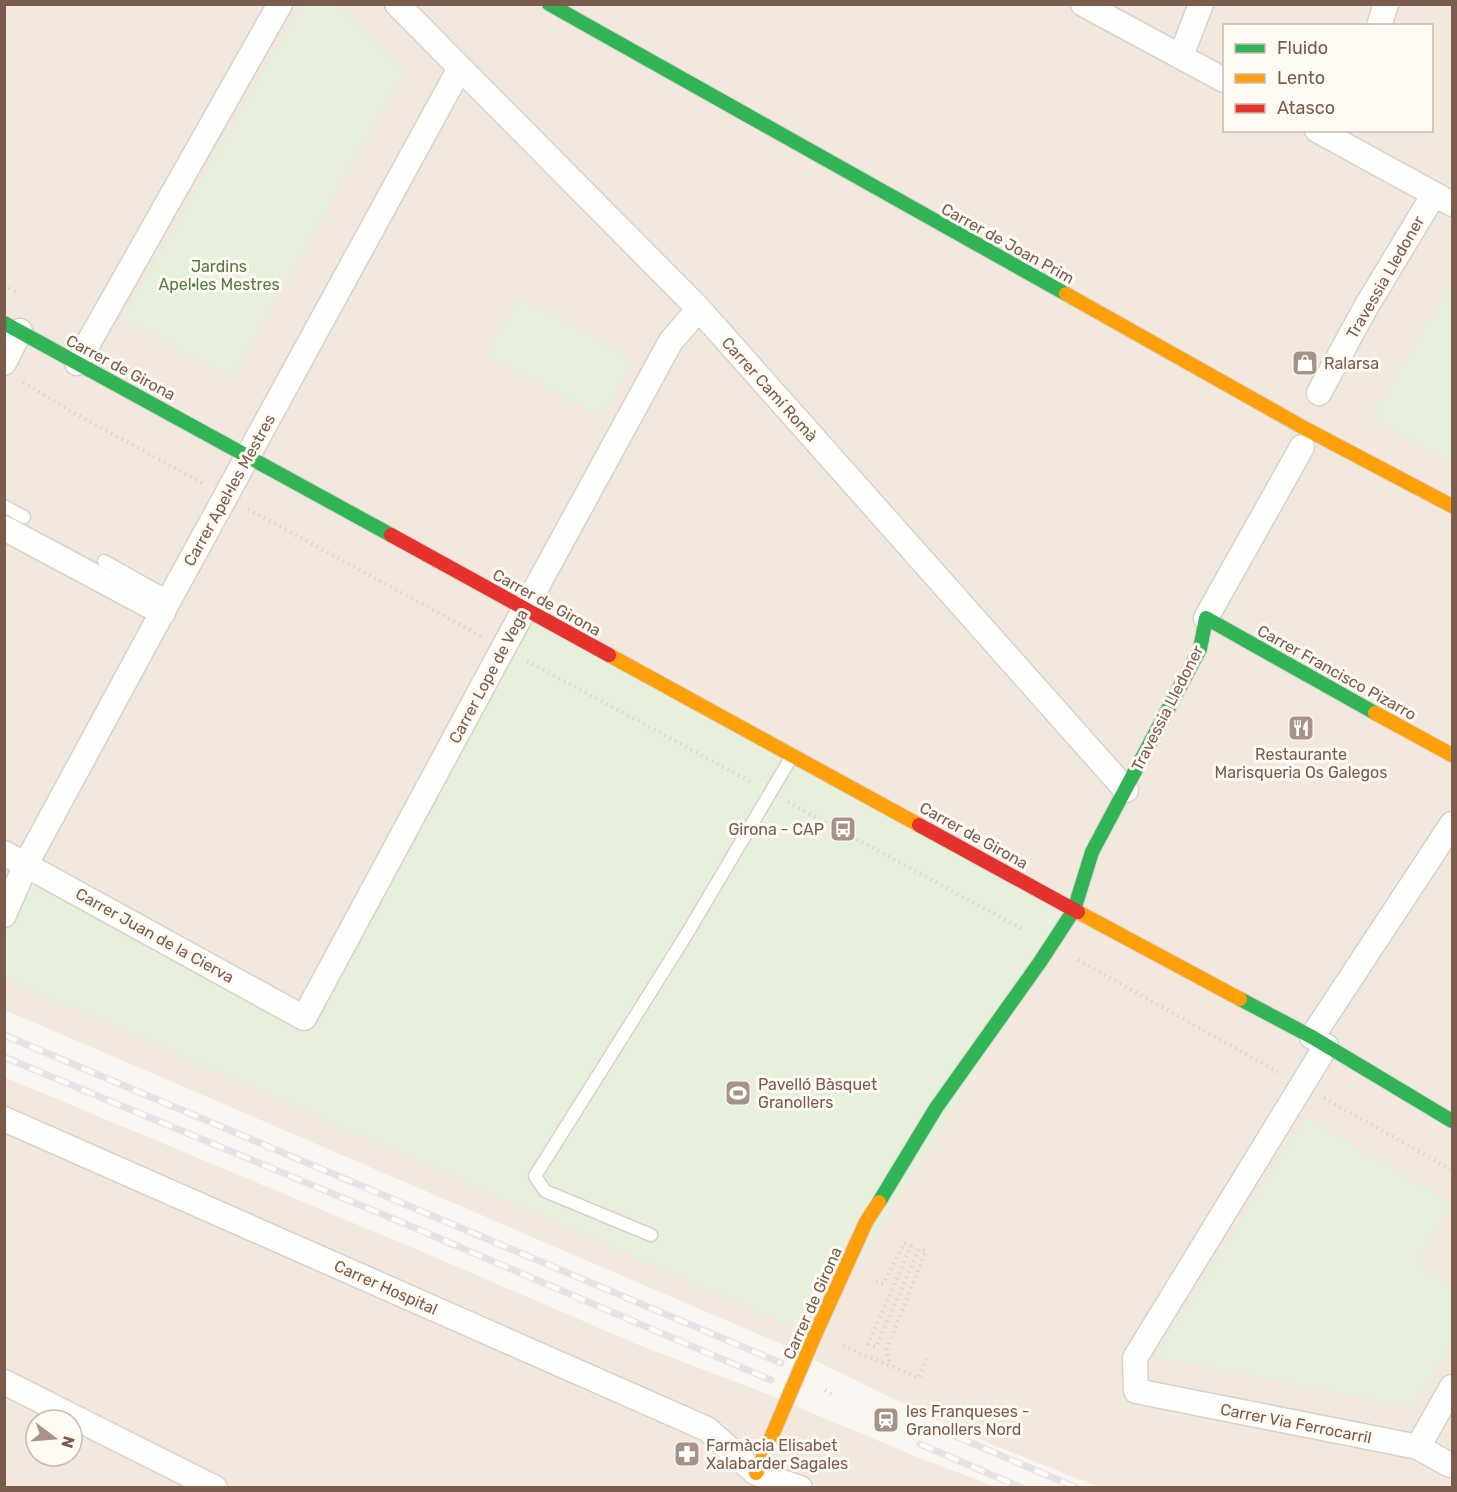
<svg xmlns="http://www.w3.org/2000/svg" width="1457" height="1492" viewBox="0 0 1457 1492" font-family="Rubik,sans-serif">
<rect width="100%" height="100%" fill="#f9f5f0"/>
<path fill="#f2e8de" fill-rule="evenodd" d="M 5,5 L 1452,5 L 1452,1487 L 1098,1487 L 991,1444 L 933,1418 L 781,1344 L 5,1010 ZM 1224,26 L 1432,26 L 1432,130 L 1224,130 Z
M 4,1077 L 418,1250 L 636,1344 L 762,1392 L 917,1457 L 996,1487 L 5,1487 ZM 36,1420 L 72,1420 L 72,1456 L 36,1456 Z"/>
<path fill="#e7f0db" d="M 301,5 L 340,5 L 405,71 L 232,379 L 123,318 Z
M 1452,281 L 1452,463 L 1371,418 Z
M 518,296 L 634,359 L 602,418 L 486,355 Z
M 525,609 L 1074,910 L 814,1337 L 5,977 L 5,915 L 26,864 L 304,1017 Z
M 1306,1117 L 1452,1204 L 1417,1265 L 1452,1287 L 1452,1342 L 1412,1408 L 1155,1357 Z"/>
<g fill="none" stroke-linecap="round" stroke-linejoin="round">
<g stroke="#d7d1cb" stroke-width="15">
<path id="lane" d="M 4,506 L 24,517
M 104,561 L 170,598
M 651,1235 L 545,1191 L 535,1176 L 685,937 L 792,756"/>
</g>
<g stroke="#d7d1cb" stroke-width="27">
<path id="street" d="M 397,4 L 699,309 L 1126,790
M 1083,4 L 1224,80
M 1379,26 L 1386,4
M 1181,56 L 1201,4
M 1317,130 L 1452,204
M 4,363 L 20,331
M 77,363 L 280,4
M 1319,393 L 1366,307 L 1434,194
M 4,528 L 163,613
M 1206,618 L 1302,447
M 4,853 L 304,1018 L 500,654 L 671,341 L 699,309
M 4,915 L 26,864 L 170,598 L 460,68
M 1312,1037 L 1452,824
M 1326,1046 L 1135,1358 L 1136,1391 L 1418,1447 L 1448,1464 L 1452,1465
M 4,1119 L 707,1429 L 756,1473 L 800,1488
M 4,1382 L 215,1488
M 1418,1447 L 1452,1387"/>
</g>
<g stroke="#d9d2cb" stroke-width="16">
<path id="fast" d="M 549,4 L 1066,294
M 4,323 L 391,535
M 1240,999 L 1312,1037 L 1452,1121
M 936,1108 L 1040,962 L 1074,910 L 1092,852 L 1200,649 L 1206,618 L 1375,713"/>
</g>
<g stroke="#d9d2cb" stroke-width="16">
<path id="slow" d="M 1066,294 L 1306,429 L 1452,506
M 609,655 L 919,825
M 1375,713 L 1452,755
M 1078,912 L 1240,999"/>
</g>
<g stroke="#d9d2cb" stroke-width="16">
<path id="jam" d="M 391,535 L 609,655
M 919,825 L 1078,912"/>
</g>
<path stroke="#dcd5d0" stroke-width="4" stroke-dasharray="1.5 4.5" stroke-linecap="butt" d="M 4,285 L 16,292
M 23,382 L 72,412 L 202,483
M 248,509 L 481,636
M 527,661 L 753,783
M 788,802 L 1024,930
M 1078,960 L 1278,1072
M 1324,1098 L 1452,1170
M 876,1281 L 883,1284 L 904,1243 L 911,1246 L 868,1344 L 876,1347 L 919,1249 L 926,1251 L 886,1351 L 891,1365
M 843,1346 L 919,1378 L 927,1359
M 825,1390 L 834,1396"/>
<use href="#lane" stroke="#fefefd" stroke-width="12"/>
<use href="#street" stroke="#fefefd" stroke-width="24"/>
<use href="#fast" stroke="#30b455" stroke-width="14"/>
<use href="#slow" stroke="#ff9f0a" stroke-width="14"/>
<use href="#jam" stroke="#e5322d" stroke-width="14"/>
<g stroke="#e6e3e7" stroke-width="7">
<path id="rail" d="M 4,1035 L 781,1363
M 4,1057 L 408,1225 L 771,1380
M 932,1426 L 1077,1488
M 920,1444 L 1022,1488"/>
</g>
<use href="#rail" stroke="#fffaf3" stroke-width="4.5" stroke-dasharray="14" stroke-linecap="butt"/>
<g stroke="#d9d2cb" stroke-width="16" stroke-linecap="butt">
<path id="fast-bridge" d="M 879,1202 L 936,1108"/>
</g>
<g stroke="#d9d2cb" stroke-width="16" stroke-linecap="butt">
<path id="slow-bridge" d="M 756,1473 L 814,1337 L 866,1222 L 879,1202"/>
</g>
<use href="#fast-bridge" stroke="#30b455" stroke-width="14"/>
<use href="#slow-bridge" stroke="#ff9f0a" stroke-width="14"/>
</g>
<defs>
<g id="shop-square" transform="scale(1.35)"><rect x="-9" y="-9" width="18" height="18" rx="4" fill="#a69286" stroke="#fffaf3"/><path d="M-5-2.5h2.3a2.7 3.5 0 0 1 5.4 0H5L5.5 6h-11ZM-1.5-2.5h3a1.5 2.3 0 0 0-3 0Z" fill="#fff"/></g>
<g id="restaurant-square" transform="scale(1.35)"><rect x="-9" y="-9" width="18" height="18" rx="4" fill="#a69286" stroke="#fffaf3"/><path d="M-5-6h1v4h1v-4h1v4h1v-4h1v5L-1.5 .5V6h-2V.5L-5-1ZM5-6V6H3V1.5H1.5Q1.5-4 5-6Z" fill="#fff"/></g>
<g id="bus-square" transform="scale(1.35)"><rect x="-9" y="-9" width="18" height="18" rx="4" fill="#a69286" stroke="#fffaf3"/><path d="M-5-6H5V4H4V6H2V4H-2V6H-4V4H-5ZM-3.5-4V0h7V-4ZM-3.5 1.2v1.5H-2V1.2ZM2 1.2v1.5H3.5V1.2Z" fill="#fff"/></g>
<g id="stadium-square" transform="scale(1.35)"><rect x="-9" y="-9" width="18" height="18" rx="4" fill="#a69286" stroke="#fffaf3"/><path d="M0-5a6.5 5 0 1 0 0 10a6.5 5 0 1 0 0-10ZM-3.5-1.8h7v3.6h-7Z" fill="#fff"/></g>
<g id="station-square" transform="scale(1.35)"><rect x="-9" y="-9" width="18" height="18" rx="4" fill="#a69286" stroke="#fffaf3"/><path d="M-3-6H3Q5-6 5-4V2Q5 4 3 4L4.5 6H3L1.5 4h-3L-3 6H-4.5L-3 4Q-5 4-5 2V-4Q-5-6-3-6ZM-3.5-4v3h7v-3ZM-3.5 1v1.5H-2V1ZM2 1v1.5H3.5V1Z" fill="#fff"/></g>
<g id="pharmacy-square" transform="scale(1.35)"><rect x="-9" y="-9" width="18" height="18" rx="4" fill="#a69286" stroke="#fffaf3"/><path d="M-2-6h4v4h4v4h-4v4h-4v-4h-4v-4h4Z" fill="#fff"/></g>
</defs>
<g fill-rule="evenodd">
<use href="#shop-square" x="1305" y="363"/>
<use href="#restaurant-square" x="1301" y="728"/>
<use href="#bus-square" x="843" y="829"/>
<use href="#stadium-square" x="738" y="1093"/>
<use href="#station-square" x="886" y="1420"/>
<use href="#pharmacy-square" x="687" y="1454"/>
</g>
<g text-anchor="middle" stroke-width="6" stroke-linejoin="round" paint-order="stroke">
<g font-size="16" fill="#7a5c4d" stroke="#fffaf3">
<text transform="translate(1008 243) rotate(29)" y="6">Carrer de Joan Prim</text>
<text transform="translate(1385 277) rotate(-60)" y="6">Travessia Lledoner</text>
<text transform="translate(121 367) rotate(28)" y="6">Carrer de Girona</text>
<text transform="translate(770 389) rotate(48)" y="6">Carrer Camí Romà</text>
<text transform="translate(229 490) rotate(-61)" y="6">Carrer Apel·les Mestres</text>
<text transform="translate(547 602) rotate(29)" y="6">Carrer de Girona</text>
<text transform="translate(1337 672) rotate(29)" y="6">Carrer Francisco Pizarro</text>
<text transform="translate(488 676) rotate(-62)" y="6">Carrer Lope de Vega</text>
<text transform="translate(1167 708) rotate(-63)" y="6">Travessia Lledoner</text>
<text transform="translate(974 835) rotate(29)" y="6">Carrer de Girona</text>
<text transform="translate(155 935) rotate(29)" y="6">Carrer Juan de la Cierva</text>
<text transform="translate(386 1287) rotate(24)" y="6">Carrer Hospital</text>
<text transform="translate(812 1303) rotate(-66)" y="6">Carrer de Girona</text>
<text transform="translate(1296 1423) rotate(11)" y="6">Carrer Via Ferrocarril</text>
</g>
<g font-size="16" fill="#537a41" stroke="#fffaf3">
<text x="219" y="272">Jardins<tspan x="219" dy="18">Apel·les Mestres</tspan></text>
</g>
<g font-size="16" fill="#7a5c4d" stroke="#fffaf3" text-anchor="start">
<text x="1324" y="369">Ralarsa</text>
<text x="1301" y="760" text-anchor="middle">Restaurante<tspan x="1301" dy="18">Marisqueria Os Galegos</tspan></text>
<text x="824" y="835" text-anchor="end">Girona - CAP</text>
<text x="758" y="1090">Pavelló Bàsquet<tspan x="758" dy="18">Granollers</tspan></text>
<text x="906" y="1417">les Franqueses -<tspan x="906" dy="18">Granollers Nord</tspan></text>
<text x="706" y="1451">Farmàcia Elisabet<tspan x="706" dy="18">Xalabarder Sagales</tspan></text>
</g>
</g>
<rect width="1457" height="1492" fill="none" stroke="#7a5c4d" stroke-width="12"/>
<rect x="1223" y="24" width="210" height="108" fill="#fffaf3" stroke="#cabbb1" stroke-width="1.5"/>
<rect x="1235" y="44" width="30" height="9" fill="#30b455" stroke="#cabbb1" stroke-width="1.5"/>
<text x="1277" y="54" font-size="18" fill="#7a5c4d">Fluido</text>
<rect x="1235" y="74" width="30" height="9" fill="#ff9f0a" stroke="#cabbb1" stroke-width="1.5"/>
<text x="1277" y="84" font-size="18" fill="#7a5c4d">Lento</text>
<rect x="1235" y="104" width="30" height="9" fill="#e5322d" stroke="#cabbb1" stroke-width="1.5"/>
<text x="1277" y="114" font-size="18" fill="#7a5c4d">Atasco</text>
<g transform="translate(54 1438) rotate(106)"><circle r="28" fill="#fffaf3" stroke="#cabbb1" stroke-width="1.5"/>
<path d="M0-4.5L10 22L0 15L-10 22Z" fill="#a69286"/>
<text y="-9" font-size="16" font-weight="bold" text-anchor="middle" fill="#7a5c4d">N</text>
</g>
</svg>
